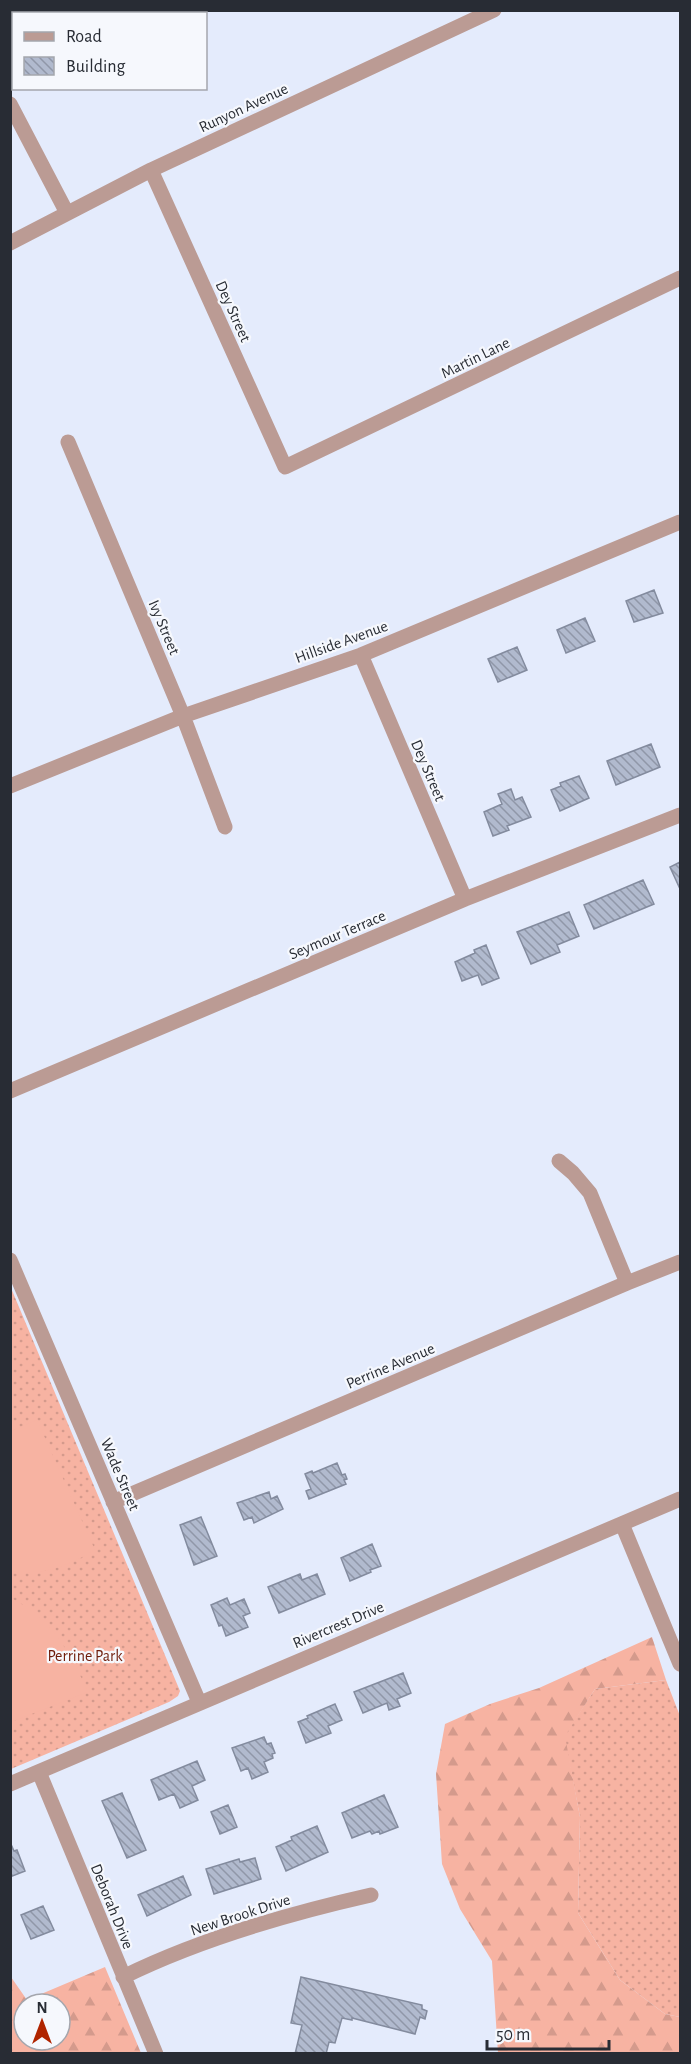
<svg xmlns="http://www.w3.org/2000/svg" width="691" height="2064" viewBox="0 0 691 2064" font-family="'Alegreya Sans',sans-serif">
<defs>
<pattern id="grass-dots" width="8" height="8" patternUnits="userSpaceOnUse" patternTransform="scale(1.5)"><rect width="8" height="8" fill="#f7b3a2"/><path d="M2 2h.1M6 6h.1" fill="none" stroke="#d49a8c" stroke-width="1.8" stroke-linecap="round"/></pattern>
<pattern id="forest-firs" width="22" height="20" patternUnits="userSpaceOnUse" patternTransform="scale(1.5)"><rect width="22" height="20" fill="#f7b3a2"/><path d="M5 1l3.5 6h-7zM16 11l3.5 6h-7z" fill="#d49a8c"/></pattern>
<pattern id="building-back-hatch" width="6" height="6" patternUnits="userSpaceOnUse" patternTransform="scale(1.5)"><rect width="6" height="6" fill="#b1bace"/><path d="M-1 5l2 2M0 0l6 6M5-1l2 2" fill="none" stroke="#9097a8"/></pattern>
</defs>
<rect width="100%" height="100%" fill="#e4ebfc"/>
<path fill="url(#grass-dots)" d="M 11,1288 L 180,1691 L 178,1696 L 169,1702 L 11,1769 Z
M 666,1680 L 680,1716 L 680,2017 L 665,2014 L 620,1980 L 578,1913 L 580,1817 L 564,1736 L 595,1689 Z"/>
<path fill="url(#forest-firs)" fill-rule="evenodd" d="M 652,1637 L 666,1680 L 595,1689 L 565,1736 L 580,1817 L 578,1913 L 620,1980 L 665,2014 L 680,2017 L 680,2053 L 498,2053 L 492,1961 L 460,1909 L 442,1864 L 436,1774 L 445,1724 L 490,1704 L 539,1688 Z
M 105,1967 L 141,2053 L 11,2053 L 11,1977 L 27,2000 ZM 24,2004 L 60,2004 L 60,2040 L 24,2040 Z"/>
<path fill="#f7b3a2" d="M 37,1420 L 95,1550 C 70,1565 40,1577 11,1571 L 11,1431 Z
M 11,1598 C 52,1619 70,1652 88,1692 L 11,1722 Z"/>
<path fill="url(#building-back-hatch)" stroke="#838b9e" stroke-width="1.5" d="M 654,590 L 663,613 L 634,622 L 626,601 Z
M 585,618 L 595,641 L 566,653 L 557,630 Z
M 517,647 L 527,670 L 498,682 L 488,659 Z
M 651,744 L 660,767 L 616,785 L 607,761 Z
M 579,776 L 589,798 L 560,811 L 551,790 L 561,786 L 560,783 Z
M 511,789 L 515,800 L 522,797 L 531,817 L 507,826 L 509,830 L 493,836 L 484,812 L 502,804 L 498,794 Z
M 680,862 L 680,889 L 670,867 Z
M 643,880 L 654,904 L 594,929 L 584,905 Z
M 569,912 L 579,936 L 557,945 L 560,952 L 531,964 L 517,932 Z
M 486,945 L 499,978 L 482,985 L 478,975 L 462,981 L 455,962 L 475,953 L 474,950 Z
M 337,1463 L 342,1475 L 345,1474 L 347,1479 L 344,1480 L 346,1484 L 309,1499 L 306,1491 L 311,1489 L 305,1474 L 312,1471 L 313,1473 Z
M 269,1492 L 271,1499 L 277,1496 L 283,1509 L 254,1523 L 252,1517 L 244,1520 L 237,1503 Z
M 201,1517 L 217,1556 L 194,1565 L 180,1525 Z
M 372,1544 L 381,1566 L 370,1570 L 371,1572 L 350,1581 L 341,1558 Z
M 300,1574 L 302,1580 L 317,1574 L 325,1594 L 279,1613 L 268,1587 Z
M 227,1598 L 230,1605 L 244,1599 L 250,1613 L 243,1616 L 248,1627 L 226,1636 L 222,1625 L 219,1626 L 211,1605 Z
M 403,1673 L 411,1693 L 397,1699 L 400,1706 L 389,1710 L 387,1703 L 363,1713 L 354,1692 Z
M 335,1704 L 342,1720 L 328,1726 L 331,1733 L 306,1743 L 298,1722 L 308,1718 L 307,1716 Z
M 264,1737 L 267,1744 L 271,1743 L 275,1753 L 272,1754 L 273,1758 L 264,1762 L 268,1772 L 252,1779 L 248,1768 L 241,1771 L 232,1748 Z
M 197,1761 L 205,1780 L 192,1786 L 198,1800 L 180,1808 L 174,1794 L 159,1800 L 151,1780 Z
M 122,1793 L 146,1850 L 127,1858 L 102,1801 Z
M 384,1795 L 398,1827 L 380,1834 L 379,1831 L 372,1834 L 370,1831 L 352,1838 L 342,1813 Z
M 228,1805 L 237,1827 L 220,1834 L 211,1812 Z
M 317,1826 L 328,1852 L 286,1871 L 276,1847 L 292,1840 L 291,1837 Z
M 10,1842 L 14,1851 L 17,1850 L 25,1871 L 10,1877 Z
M 255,1858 L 261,1879 L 214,1894 L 206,1869 L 239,1859 L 240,1862 Z
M 183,1876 L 191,1895 L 147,1916 L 138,1895 Z
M 43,1906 L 54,1930 L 31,1939 L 21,1915 Z
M 301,1977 L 422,2005 L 422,2009 L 427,2011 L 425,2019 L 420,2017 L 415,2034 L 352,2018 L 352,2020 L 342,2018 L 335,2043 L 329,2042 L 326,2054 L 295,2054 L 302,2025 L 291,2023 Z"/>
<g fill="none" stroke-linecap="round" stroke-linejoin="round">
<path stroke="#bb9b94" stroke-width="15" d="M 10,104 L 67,213
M 151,170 L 285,467 L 680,278
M 10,243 L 151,170 L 494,10
M 68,442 L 183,716 L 225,827
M 361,655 L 465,899
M 10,786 L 183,716 L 361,655 L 680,522
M 10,1091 L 465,899 L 680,815
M 559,1161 L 573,1173 L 590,1193 L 627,1283
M 10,1260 L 199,1702
M 113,1502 L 627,1283 L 680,1262
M 622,1524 L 680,1664
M 39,1772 L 156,2054
M 10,1784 L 680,1499
M 123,1977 C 200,1939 287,1914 371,1895"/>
</g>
<g text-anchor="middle" stroke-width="4.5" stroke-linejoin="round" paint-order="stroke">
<g font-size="16" fill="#282c34" stroke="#f6f8fd">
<text transform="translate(243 107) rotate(-25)" y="6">Runyon Avenue</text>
<text transform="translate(234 311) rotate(66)" y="6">Dey Street</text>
<text transform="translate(475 357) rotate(-26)" y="6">Martin Lane</text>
<text transform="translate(165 627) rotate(67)" y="6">Ivy Street</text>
<text transform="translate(341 641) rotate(-20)" y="6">Hillside Avenue</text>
<text transform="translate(429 770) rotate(67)" y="6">Dey Street</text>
<text transform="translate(337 934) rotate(-23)" y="6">Seymour Terrace</text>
<text transform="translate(390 1365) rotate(-23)" y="6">Perrine Avenue</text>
<text transform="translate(121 1474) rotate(67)" y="6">Wade Street</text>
<text transform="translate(338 1624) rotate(-23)" y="6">Rivercrest Drive</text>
<text transform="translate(113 1906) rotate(68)" y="6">Deborah Drive</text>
<text transform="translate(240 1914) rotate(-18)" y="6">New Brook Drive</text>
</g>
<g font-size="16" fill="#6f1c0a" stroke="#f6f8fd">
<text x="85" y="1661">Perrine Park</text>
</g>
</g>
<rect width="691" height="2064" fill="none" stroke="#282c34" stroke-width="24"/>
<rect x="12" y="12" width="195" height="78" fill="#f6f8fd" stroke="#a4a6ad" stroke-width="1.5"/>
<rect x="24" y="32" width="30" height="9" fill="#bb9b94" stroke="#a4a6ad" stroke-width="1.5"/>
<text x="66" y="42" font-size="18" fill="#282c34">Road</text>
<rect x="24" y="57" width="30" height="18" fill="url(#building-back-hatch)" stroke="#a4a6ad" stroke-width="1.5"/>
<text x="66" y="72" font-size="18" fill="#282c34">Building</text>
<g transform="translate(42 2022)"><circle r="28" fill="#f6f8fd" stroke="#a4a6ad" stroke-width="1.5"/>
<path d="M0-4.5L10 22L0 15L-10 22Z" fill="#b02400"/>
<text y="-9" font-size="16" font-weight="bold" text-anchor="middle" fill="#282c34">N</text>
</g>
<path d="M487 2040v9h122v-9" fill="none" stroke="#282c34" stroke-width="3"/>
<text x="496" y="2040" font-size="18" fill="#282c34" stroke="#f6f8fd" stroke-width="4.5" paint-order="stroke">50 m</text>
</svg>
